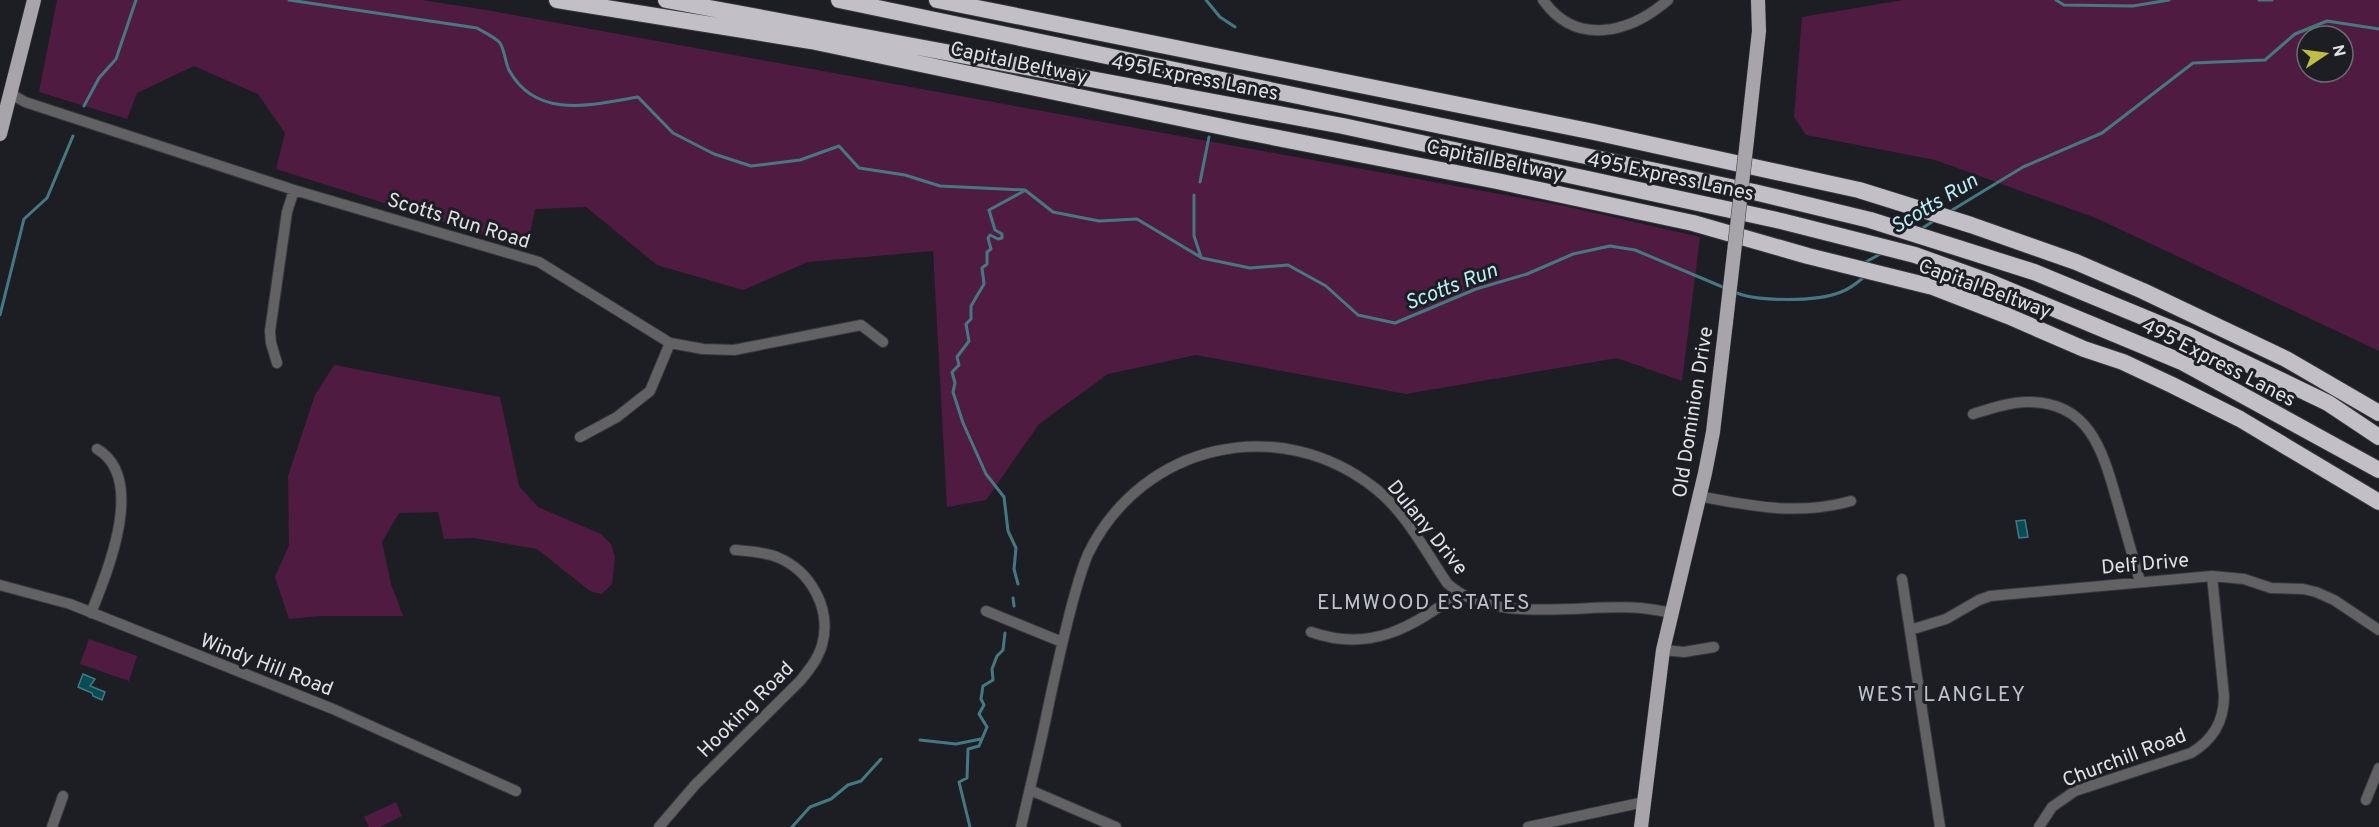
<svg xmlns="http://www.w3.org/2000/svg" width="2379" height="827" viewBox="0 0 2379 827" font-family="Overpass,sans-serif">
<rect width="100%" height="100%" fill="#1c1e24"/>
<path fill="#501b41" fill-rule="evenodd" d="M 57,0 L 422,0 L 486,10 L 1560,205 L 1700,237 L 1682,381 L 1617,358 L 1406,394 L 1196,355 L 1108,374 L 1039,424 L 986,500 L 947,507 L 933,251 L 808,262 L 743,290 L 657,265 L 586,207 L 535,209 L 527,248 L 276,169 L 285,133 L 258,94 L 194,66 L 137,93 L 127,119 L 39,92 Z
M 1903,0 L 2379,0 L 2379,351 L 2096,218 L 1935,160 L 1806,135 L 1794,117 L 1802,17 ZM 2307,36 L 2343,36 L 2343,72 L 2307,72 Z
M 334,365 L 500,397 L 519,486 L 538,507 L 601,534 L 611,544 L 615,557 L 612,584 L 602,594 L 590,591 L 537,549 L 474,538 L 444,539 L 438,512 L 399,513 L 382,542 L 391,584 L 403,616 L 319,616 L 289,619 L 275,577 L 289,545 L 288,476 L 315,395 Z
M 89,639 L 137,656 L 129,681 L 80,664 Z
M 396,802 L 402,816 L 380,827 L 369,827 L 364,817 Z"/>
<path fill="#034d56" stroke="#457981" stroke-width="1.5" d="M 2025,520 L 2028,537 L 2019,538 L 2016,521 Z
M 83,674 L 95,679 L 90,686 L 105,692 L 102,700 L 93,696 L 92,693 L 78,687 Z"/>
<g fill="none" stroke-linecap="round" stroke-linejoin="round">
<path stroke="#457981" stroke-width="3" d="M 289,0 L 477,28 C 483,32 495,37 500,43 C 505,51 505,62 509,70 C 536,120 592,105 638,97 L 673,133 L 714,154 L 751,166 L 800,160 L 839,146 L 859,168 L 905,175 L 940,186 L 1025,190 L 1053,212 L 1099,221 L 1137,219 L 1202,258 L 1250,268 L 1288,265 L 1326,286 L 1358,315 L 1395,323 L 1476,289 L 1527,274 L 1573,254 L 1610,246 L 1635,250 L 1725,288
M 1206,0 L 1220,17 L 1235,27
M 2056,0 L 2064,5 L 2133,6 L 2169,0
M 2259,0 L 2272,0
M 84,106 L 99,78 L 116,59 L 136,0
M 1200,182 L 1209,137
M 1194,195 L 1194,236 L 1201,257
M 1949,212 L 2023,167 L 2102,133 L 2193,63 L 2265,60 L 2295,34 L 2327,21 L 2379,29
M 1921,229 L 1935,220
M 1864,263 L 1882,253
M 1734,292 C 1757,302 1817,302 1841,292 C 1850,289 1857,283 1864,277
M 0,315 L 24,219 L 47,198 L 73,136
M 1018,584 L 1014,569 L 1016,548 L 1008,531 L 1004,497 L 986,474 L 963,423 L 953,392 L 955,383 L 952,372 L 959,365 L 957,357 L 969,341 L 966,324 L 971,319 L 971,306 L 984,284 L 982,268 L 987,264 L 987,252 L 991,249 L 988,238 L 990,235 L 998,239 L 1002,238 L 1002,234 L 995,230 L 989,210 L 1024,191
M 1013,598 L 1014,606
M 920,740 L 956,744 L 981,739
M 792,827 L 810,807 L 831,799 L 848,785 L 861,781 L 881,759
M 970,827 L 959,782 L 967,778 L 968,749 L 979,746 L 987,727 L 979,714 L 984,705 L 981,699 L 983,686 L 993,680 L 992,669 L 997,656 L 1003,650 L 1005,633"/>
<g stroke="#37393f" stroke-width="12">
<path id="minor" d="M 1543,0 C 1576,47 1630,33 1668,0
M 11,94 L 25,102 L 294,190 L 539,262 L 670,343 L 703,349 L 734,350 L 861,325 L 883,342
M 277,363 L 271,343 L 270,331 L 287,212 L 294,190
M 1973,414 C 1990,409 2009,402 2027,402 C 2090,401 2103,452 2117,501 C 2125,528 2132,555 2140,581
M 580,437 L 617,417 L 650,391 L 670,343
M 1698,496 C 1752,506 1797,516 1851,501
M 1902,579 L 1940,827
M 0,585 L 70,604 L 333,709 L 516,791
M 986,611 L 1062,642
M 91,613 C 107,573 147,478 97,449
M 1910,630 L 1946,619 L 1979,600 L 1990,596 L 2212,576 L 2244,579 L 2271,588 L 2303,589 L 2316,592 L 2334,600 L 2379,630
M 1311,632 C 1371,653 1412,627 1459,593
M 1663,650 L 1684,652 L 1714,647
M 1030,790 L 1116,827
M 2366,800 L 2379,768
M 52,827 L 63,796
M 659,827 L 695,785 L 800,681 C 809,670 818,659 822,645 C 832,609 811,571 777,557 C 764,552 749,551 735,550
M 1021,827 C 1030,787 1040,748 1048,708 C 1056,670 1064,634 1074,597 C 1078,583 1082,568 1088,554 C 1142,443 1280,412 1376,489 C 1406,513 1426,552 1447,583 C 1492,626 1583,603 1641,608 C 1651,609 1662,611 1673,613
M 1528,827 L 1644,802
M 2039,827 L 2052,807 L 2075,791 L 2191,753 C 2213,740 2224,722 2224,696 L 2212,576"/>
</g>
<g stroke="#37393f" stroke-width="15">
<path id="major" d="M 0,134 L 34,0
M 1747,140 L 1759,31 L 1758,0
M 1641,827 L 1663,650 L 1705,473 L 1713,432 L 1726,322"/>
</g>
<g stroke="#37393f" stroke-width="18">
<path id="highway" d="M 557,0 L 811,41 L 1242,131 L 1497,181 L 1693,223 L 1808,256 L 1933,287 L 2008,316 L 2084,349 L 2123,362 L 2172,385 L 2240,419 L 2379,502
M 666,0 L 1343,126 L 1781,221 L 1915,255 L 1987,281 L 2182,362 L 2379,470
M 839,0 L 1614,162 L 1754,192 L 1870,220 L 2034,272 L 2189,336 L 2328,403 L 2379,437
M 937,0 L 1594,132 L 1859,190 L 1971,225 L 2076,262 L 2143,291 L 2286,359 L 2379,413"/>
</g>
<use href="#minor" stroke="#626164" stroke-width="10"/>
<use href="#major" stroke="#a7a4aa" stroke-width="14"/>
<use href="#highway" stroke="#c3bfc7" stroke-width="16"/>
<g stroke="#37393f" stroke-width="15" stroke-linecap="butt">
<path id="major-bridge" d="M 1726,322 L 1747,140"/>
</g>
<use href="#major-bridge" stroke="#a7a4aa" stroke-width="14"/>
</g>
<g text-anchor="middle" stroke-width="6" stroke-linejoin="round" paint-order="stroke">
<g font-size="20" fill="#e0e1e5" stroke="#1c1e24">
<text transform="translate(1019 62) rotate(12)" y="7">Capital Beltway</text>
<text transform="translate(1195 77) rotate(11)" y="7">495 Express Lanes</text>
<text transform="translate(1495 160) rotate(12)" y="7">Capital Beltway</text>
<text transform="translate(1671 176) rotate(12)" y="7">495 Express Lanes</text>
<text transform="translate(459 220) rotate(17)" y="7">Scotts Run Road</text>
<text transform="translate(1985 288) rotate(20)" y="7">Capital Beltway</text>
<text transform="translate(2219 362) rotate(27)" y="7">495 Express Lanes</text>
<text transform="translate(1692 412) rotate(-81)" y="7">Old Dominion Drive</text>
<text transform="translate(1428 527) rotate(51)" y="7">Dulany Drive</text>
<text transform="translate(2145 563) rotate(-5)" y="7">Delf Drive</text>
<text transform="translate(267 664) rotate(21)" y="7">Windy Hill Road</text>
<text transform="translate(745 709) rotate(-45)" y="7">Hooking Road</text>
<text transform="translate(2124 757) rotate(-21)" y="7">Churchill Road</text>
</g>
<g font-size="21" font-style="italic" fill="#b9eef7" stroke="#1c1e24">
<text transform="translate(1934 203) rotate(-31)" y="7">Scotts Run</text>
<text transform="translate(1451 286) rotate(-21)" y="7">Scotts Run</text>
</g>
<g font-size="21" letter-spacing="1.5" fill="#c0c2ca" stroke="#1c1e24">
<text x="1424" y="609">ELMWOOD ESTATES</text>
<text x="1942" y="701">WEST LANGLEY</text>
</g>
</g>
<g transform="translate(2325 54) rotate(77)"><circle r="28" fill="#1c1e24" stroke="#6a6c71" stroke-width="1.5"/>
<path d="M0-4.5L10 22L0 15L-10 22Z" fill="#bebf42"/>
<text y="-9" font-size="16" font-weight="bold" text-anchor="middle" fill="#e0e1e5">N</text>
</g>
</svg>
